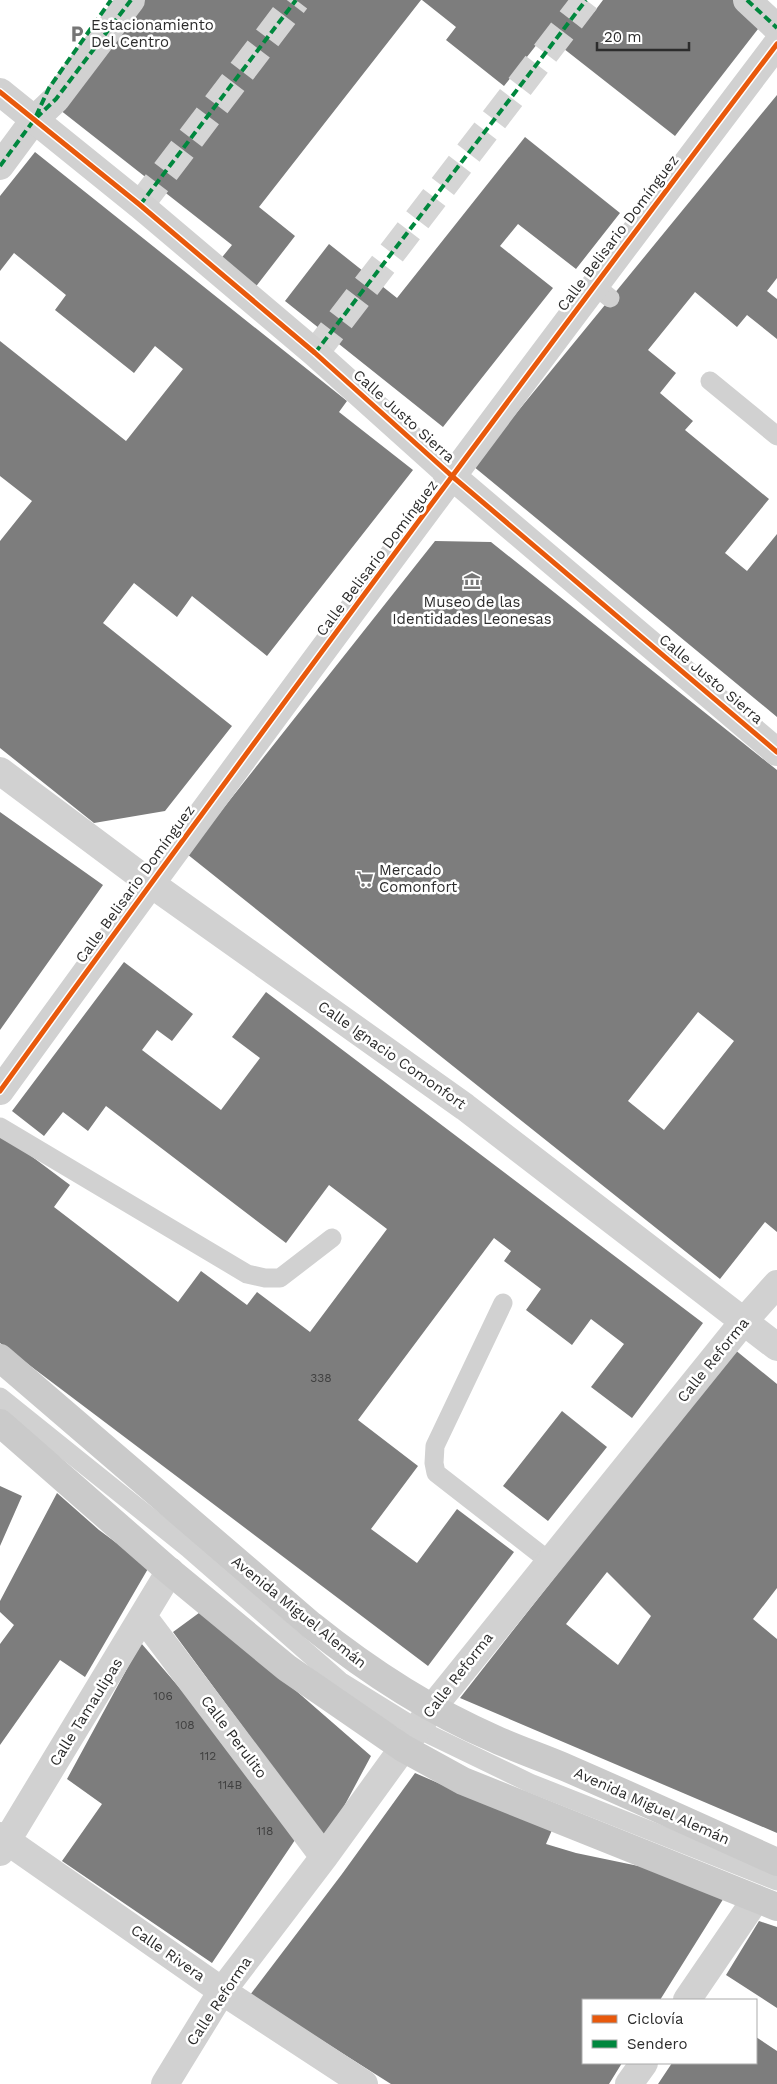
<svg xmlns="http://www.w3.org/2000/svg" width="777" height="2084" viewBox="0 0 777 2084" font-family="'Work Sans',sans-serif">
<rect width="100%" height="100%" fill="#fff"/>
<path fill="#7d7d7d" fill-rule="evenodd" d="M 138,0 L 421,0 L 259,207 L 295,236 L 254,289 L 219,261 L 232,245 L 55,106 Z
M 422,0 L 580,0 L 594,12 L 603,0 L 739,0 L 765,20 L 675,136 L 545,34 L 504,86 L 446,40 L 456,27 Z
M 777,95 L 777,278 L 767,291 L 777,299 L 777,339 L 747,315 L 737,327 L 695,292 L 648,350 L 676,373 L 660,393 L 693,421 L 685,430 L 769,499 L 725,553 L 747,571 L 777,534 L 777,717 L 473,466 Z
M 525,137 L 620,213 L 576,269 L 518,224 L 500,246 L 553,288 L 443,427 L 285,301 L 329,244 L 397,298 Z
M 35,152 L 347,401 L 339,412 L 413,470 L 267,656 L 192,596 L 177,617 L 134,583 L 103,623 L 232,726 L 165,811 L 94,823 L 0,748 L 0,541 L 32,501 L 0,476 L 0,341 L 126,441 L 183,369 L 155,346 L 134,373 L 55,310 L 66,295 L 14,253 L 0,271 L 0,196 Z
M 435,541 L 491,542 L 777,770 L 777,1232 L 765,1222 L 720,1279 L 187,854 ZM 698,1012 L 734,1041 L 664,1130 L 628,1101 Z
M 0,812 L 103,885 L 0,1030 Z
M 124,962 L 193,1014 L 172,1041 L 157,1030 L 142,1050 L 221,1110 L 260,1058 L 232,1037 L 266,992 L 703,1323 L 632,1418 L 591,1387 L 624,1344 L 591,1319 L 572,1345 L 526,1310 L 541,1289 L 504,1261 L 511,1251 L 494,1238 L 358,1420 L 418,1466 L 371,1529 L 417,1563 L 457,1509 L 514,1552 L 428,1666 L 0,1343 L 0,1138 L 3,1135 L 70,1185 L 54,1207 L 178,1302 L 201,1271 L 247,1305 L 257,1292 L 310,1332 L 387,1229 L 329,1185 L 286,1243 L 106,1106 L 88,1131 L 63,1112 L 44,1136 L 12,1111 Z
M 734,1349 L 777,1384 L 777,1588 L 753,1619 L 777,1639 L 777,1833 L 460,1698 ZM 607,1572 L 651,1616 L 618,1665 L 566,1624 Z
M 562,1411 L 607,1447 L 548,1521 L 503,1486 Z
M 0,1486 L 22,1496 L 0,1546 Z
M 57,1493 L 99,1530 L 149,1567 L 85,1677 L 60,1660 L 0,1745 L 0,1644 L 14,1625 L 0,1612 L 0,1601 Z
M 203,1610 L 371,1756 L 326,1840 L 173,1632 Z
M 141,1643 L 184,1693 L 295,1840 L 212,1963 L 62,1861 L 102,1804 L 67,1779 Z
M 415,1773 L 459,1792 L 555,1823 L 546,1844 L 576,1853 L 672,1873 L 727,1893 L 660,2000 L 583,2000 L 583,2063 L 622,2063 L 609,2084 L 391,2084 L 250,1995 L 342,1874 Z
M 759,1921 L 777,1927 L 777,2008 L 726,1975 Z
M 756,2037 L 777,2051 L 777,2084 L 658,2084 L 672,2063 L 756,2063 Z"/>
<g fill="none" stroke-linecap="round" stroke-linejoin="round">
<path stroke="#d5d5d5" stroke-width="28" stroke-dasharray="28 14" stroke-linecap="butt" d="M 140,205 L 296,0
M 315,353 L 586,0"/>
<path stroke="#d1d1d1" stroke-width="19" d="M 594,285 L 610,298
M 710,381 L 777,436
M 0,1127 L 247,1274 L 265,1278 L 280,1278 L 332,1238
M 503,1303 L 435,1446 L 434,1463 L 436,1473 L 549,1561
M 0,1397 L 188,1548 L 340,1681 L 416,1728 L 530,1783 L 777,1881"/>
<path stroke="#d1d1d1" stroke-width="28" d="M 747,0 L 777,28
M 0,166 L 34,120 L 56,99 L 131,0"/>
<path stroke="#d1d1d1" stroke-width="28" d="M 0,92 L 140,205 L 315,353 L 453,477 L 777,752
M 0,771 L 150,883 L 465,1107 L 777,1347
M 0,1091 C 255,739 515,390 777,44
M 144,1618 L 324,1857
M 0,1836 L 222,1991 L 364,2084
M 0,1852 L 170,1571
M 687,2000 L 756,1899
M 165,2084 L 222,1991 L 324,1857 L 432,1708 L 744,1321 L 777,1284
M 629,2084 L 644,2063"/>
<path stroke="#cacaca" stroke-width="28" d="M 0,1358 L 311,1625 C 367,1670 428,1710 495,1739 C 519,1750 544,1758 569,1769 C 638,1799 708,1831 777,1862
M 0,1423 L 167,1569 L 287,1668 L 403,1748 L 463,1781 L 777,1907"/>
<path stroke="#00873e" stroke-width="4" stroke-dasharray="8 4" stroke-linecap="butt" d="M 747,0 L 777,28
M 36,116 L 49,88 L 111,0
M 0,166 L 34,120 L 56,99 L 131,0
M 140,205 L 296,0
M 315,353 L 586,0"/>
<g stroke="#fff" stroke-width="8">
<path id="cycleway" d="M 0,92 L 140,205 L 315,353 L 453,477 L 777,752
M 0,1091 C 255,739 515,390 777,44"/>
</g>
<use href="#cycleway" stroke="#e8590c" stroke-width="5"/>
</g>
<defs>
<g id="parking-bare" transform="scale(1.35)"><path d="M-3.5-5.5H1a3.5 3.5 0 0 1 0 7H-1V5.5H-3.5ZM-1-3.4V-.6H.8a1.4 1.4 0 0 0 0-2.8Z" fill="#767676" stroke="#fff" stroke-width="2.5" paint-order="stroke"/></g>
<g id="museum-bare" transform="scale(1.35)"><path d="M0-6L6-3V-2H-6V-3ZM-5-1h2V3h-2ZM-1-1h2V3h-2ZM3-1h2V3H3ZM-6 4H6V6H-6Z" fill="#767676" stroke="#fff" stroke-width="2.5" paint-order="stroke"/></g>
<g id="supermarket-bare" transform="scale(1.35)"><path d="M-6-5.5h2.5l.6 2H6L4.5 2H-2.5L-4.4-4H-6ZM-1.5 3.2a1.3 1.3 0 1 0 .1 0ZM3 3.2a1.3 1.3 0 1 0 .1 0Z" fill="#767676" stroke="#fff" stroke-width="2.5" paint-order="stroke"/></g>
</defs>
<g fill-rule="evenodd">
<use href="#parking-bare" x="77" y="34"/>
<use href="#museum-bare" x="472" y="581"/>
<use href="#supermarket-bare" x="365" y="879"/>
</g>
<g text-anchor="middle" stroke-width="5" stroke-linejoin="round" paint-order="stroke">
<g font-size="12" fill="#404040">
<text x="321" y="1382">338</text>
<text x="163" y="1700">106</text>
<text x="185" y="1729">108</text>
<text x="208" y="1760">112</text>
<text x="230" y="1789">114B</text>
<text x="265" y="1835">118</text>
</g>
<g font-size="15" fill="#2c2c2c" stroke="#fff" text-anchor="start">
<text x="91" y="30">Estacionamiento<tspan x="91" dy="17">Del Centro</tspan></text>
<text x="472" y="607" text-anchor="middle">Museo de las<tspan x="472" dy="17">Identidades Leonesas</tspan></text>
<text x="379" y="875">Mercado<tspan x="379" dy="17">Comonfort</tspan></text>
</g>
<g font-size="15" fill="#2c2c2c" stroke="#fff">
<text transform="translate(618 233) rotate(-53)" y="5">Calle Belisario Domínguez</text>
<text transform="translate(404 416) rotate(42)" y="5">Calle Justo Sierra</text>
<text transform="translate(377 558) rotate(-53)" y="5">Calle Belisario Domínguez</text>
<text transform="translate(711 679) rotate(40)" y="5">Calle Justo Sierra</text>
<text transform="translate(135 884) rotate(-54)" y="5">Calle Belisario Domínguez</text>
<text transform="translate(392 1055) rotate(35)" y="5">Calle Ignacio Comonfort</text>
<text transform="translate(713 1360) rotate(-51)" y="5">Calle Reforma</text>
<text transform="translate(299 1612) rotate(39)" y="5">Avenida Miguel Alemán</text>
<text transform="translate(458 1675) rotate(-52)" y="5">Calle Reforma</text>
<text transform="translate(86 1712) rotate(-58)" y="5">Calle Tamaulipas</text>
<text transform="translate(234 1737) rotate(53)" y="5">Calle Perulito</text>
<text transform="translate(652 1806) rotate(24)" y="5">Avenida Miguel Alemán</text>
<text transform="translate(168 1953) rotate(35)" y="5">Calle Rivera</text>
<text transform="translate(219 2001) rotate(-56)" y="5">Calle Reforma</text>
</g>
</g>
<rect x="582" y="1999" width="175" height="65" fill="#ffffff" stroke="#ababab"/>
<rect x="592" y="2015" width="25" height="8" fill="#e8590c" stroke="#ababab"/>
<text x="627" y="2024" font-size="15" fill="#2c2c2c">Ciclovía</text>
<rect x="592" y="2040" width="25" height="8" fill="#00873e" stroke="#ababab"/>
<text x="627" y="2049" font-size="15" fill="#2c2c2c">Sendero</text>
<path d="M597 42v8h92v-8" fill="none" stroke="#2c2c2c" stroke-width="2.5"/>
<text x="604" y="42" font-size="15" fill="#2c2c2c" stroke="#ffffff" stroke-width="4" paint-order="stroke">20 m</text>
</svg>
